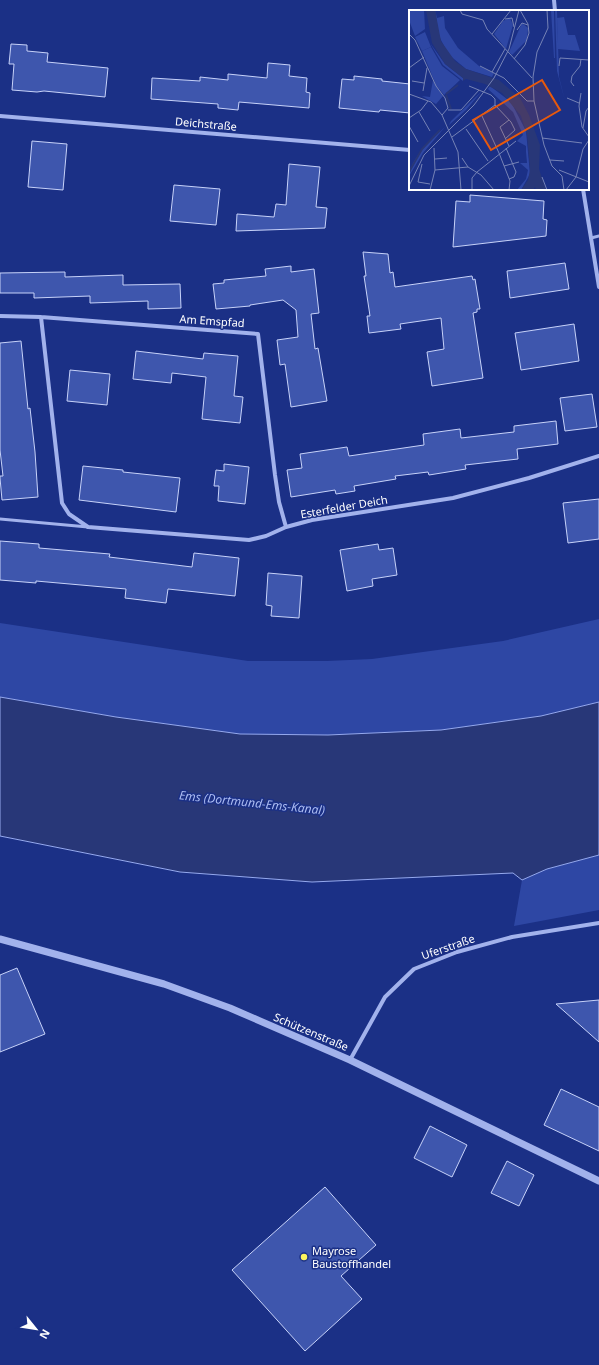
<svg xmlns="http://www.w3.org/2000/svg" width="599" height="1365" viewBox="0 0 599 1365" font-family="'Noto Sans',sans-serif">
<rect width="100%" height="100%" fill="#1b3086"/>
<path fill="#2e47a4" d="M 599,619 L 599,702 L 541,716 L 441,730 L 328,735 L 240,734 L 116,717 L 0,697 L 0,623 L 248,661 L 327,661 L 372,659 L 503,641 Z
M 599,855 L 599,910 L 514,926 L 522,880 L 547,869 Z"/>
<path fill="#283778" stroke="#95a9ee" d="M 0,697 L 116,717 L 240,734 L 328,735 L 441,730 L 541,716 L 599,702 L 599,855 L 547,869 L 522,880 L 513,873 L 312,882 L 180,872 L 0,836 Z"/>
<path fill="#3e56ad" stroke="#c7d2f9" d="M 11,44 L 27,45 L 27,51 L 48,53 L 47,62 L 108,68 L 105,97 L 44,91 L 37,92 L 12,90 L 14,64 L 9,64 Z
M 268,63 L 290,65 L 289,76 L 307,78 L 306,92 L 310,93 L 309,108 L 239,102 L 238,110 L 218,108 L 218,104 L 151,99 L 152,78 L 200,81 L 200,77 L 228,80 L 228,74 L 267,78 Z
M 354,76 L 382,79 L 382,81 L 410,84 L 410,113 L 380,110 L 379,112 L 339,108 L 342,79 L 354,80 Z
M 32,141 L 67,144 L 63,190 L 28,187 Z
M 289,164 L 320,167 L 316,207 L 327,208 L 325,228 L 236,231 L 237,214 L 274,217 L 276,204 L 286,205 Z
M 174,185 L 220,189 L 216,225 L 170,221 Z
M 470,195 L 544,201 L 543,219 L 547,220 L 546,236 L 453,247 L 456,201 L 470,202 Z
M 363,252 L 388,254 L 390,273 L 393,272 L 395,287 L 472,276 L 473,280 L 475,279 L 480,309 L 477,309 L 477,312 L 473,313 L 483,378 L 432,386 L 427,352 L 444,349 L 441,318 L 400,324 L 401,329 L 369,333 L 367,316 L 370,316 L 364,276 L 366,276 Z
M 565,263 L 569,289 L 510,298 L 507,271 Z
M 291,266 L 291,272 L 314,269 L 319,313 L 311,314 L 315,349 L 318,348 L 327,401 L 291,407 L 285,364 L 280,365 L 277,340 L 298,337 L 296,310 L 283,300 L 250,305 L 250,306 L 216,309 L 213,284 L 224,283 L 224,280 L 266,276 L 265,269 Z
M 65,272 L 65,277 L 123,275 L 123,285 L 180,284 L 181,308 L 148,309 L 148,301 L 90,303 L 90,296 L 34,298 L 34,293 L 0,293 L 0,273 Z
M 574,324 L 579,361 L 521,370 L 515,333 Z
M 21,341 L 28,409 L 30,408 L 35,452 L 38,497 L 2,500 L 0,478 L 0,476 L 3,476 L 0,450 L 0,343 Z
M 136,351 L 203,359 L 204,353 L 238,356 L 234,396 L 243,397 L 240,423 L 202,419 L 206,377 L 172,373 L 171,383 L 133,379 Z
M 70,370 L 110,374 L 107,405 L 67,401 Z
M 592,394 L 597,427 L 565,431 L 560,398 Z
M 556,421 L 558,444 L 517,449 L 518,459 L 465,465 L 466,469 L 429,475 L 428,472 L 395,476 L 396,479 L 354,486 L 355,491 L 336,494 L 335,490 L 291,497 L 287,470 L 302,468 L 300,454 L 347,447 L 349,456 L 424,445 L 423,434 L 460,429 L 461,438 L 514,432 L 514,426 Z
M 224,464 L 249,467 L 245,504 L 218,501 L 219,486 L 214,486 L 216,470 L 224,471 Z
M 83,466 L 123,470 L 123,472 L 180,478 L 176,512 L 79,500 Z
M 599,499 L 599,539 L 568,543 L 563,503 Z
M 0,541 L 39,544 L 39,548 L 110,554 L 109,557 L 192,567 L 194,553 L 239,558 L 235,596 L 168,589 L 166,603 L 125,598 L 126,589 L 36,581 L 36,583 L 0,580 Z
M 378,544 L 379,550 L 393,548 L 397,575 L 372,579 L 373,586 L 347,591 L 340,550 Z
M 268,573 L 302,576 L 299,618 L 271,616 L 272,606 L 266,605 Z
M 17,968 L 45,1034 L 0,1052 L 0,975 Z
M 599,1000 L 599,1042 L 556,1004 Z
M 561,1089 L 599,1107 L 599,1151 L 544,1125 Z
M 430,1126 L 467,1145 L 452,1177 L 414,1158 Z
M 507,1161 L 534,1175 L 519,1206 L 491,1193 Z
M 325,1187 L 376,1245 L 341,1276 L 362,1299 L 305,1351 L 232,1270 Z"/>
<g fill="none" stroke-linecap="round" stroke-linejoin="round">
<path stroke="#a2b2ec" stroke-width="3" d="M 591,238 L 599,236
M 0,519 L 88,527"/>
<path stroke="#a2b2ec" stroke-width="4" d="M 554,0 L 555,11
M 0,116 L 410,150
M 583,189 L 599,287
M 0,316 L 41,317 L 258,334 L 275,475 L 279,502 L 286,527
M 41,317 L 62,503 L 69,514 L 88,527 L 249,540 L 266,536 L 286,527 L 312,520 L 453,498 L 529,478 L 599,456
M 350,1060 L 385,997 L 414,969 L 457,952 L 512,937 L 599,923"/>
<path stroke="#a2b2ec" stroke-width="7" d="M 0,939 L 164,984 L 230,1008 L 350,1060 L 599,1181"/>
</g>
<circle fill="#fdf55e" stroke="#1b3086" stroke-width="1.5" cx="304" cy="1257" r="4"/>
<g text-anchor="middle" stroke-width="3" stroke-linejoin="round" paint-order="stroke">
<g font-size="11" fill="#fff" stroke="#1b3086">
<text transform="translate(206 124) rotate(5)" y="4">Deichstraße</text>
<text transform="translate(212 321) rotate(4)" y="4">Am Emspfad</text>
<text transform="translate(344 507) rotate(-10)" y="4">Esterfelder Deich</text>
<text transform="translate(448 947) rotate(-19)" y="4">Uferstraße</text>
<text transform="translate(311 1032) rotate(23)" y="4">Schützenstraße</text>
</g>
<g font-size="11" fill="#fff" stroke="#1b3086" text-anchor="start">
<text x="312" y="1255">Mayrose<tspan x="312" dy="13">Baustoffhandel</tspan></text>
</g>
<g font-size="12" font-style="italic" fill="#adbdf3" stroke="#1b3086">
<text transform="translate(252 803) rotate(6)" y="4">Ems (Dortmund-Ems-Kanal)</text>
</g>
</g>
<g transform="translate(409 10)">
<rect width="180" height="180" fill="#1b3086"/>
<path d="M 0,0 L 15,0 L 16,19 L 6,26 L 0,10 ZM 26,0 L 28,8 L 35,6 L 36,18 L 49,38 L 70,56 L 85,63 L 83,67 L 57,59 L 39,44 L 30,26 ZM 155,7 L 159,25 L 166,25 L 171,41 L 149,39 L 148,8 ZM 101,8 L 104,15 L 97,39 L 85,24 L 94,11 ZM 113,13 L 119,18 L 118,30 L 103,45 L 100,42 ZM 21,33 L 36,54 L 54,68 L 54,71 L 34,55 ZM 81,76 L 102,92 L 117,121 L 121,164 L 112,180 L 108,180 L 117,169 L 119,160 L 111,153 L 118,153 L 117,142 L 117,136 L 108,131 L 114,125 L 104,102 L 79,79 Z" fill="#2e47a4"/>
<path d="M 142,0 L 145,0 L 146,48 L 145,48 ZM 146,0 L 148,0 L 150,67 L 156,91 L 148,61 ZM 22,37 L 33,56 L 51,70 L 35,85 L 27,75 L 13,41 ZM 24,70 L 34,86 L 27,94 L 13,86 L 21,87 ZM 73,81 L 57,100 L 40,115 L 42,111 ZM 36,117 L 14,143 L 0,166 L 4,153 L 13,139 Z" fill="#2e47a4"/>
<path d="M 16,22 L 22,37 L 13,41 L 6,27 Z" fill="#2e47a4"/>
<path d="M 17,0 L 26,0 L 32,31 L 46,51 L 57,59 L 90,70 L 111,88 L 120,105 L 131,135 L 130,159 L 137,180 L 127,180 L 126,177 L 124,180 L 112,180 L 119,170 L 121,160 L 118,125 L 112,106 L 93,83 L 76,74 L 57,69 L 54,71 L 54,68 L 36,54 L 23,33 Z" fill="#283778"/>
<path fill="none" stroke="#283778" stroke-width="2" d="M 37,84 L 49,75M 37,85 L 42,99M 0,162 L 13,139 L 31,120"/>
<path fill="none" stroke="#7683b6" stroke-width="1" d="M 51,0 L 53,4 L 74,10 L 78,19 L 123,68M 138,0 L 139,18 L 128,42 L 124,67 L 125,91 L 135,135 L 143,156 L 153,166 L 155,180M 96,9 L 103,8 L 105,17M 108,20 L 113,13 L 119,15M 0,24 L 6,30 L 27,76 L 36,88 L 39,98 L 33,105M 83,24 L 102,0M 105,49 L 116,35 L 120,23 L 119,14 L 111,0M 71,56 L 95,68 L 118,91 L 125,91M 150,56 L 151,48 L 180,50M 0,58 L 15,47M 83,62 L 96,39M 3,71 L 15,73M 180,73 L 180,97M 60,76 L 82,85 L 86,89 L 86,95M 165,76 L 162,72 L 163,66 L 171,56 L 172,49M 14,81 L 18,58M 172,83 L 170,96 L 173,117 L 180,127M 0,84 L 22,92 L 33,105 L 49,142 L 52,180M 158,88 L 170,93M 86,95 L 102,112 L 106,120 L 96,129M 39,100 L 52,100 L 70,80M 10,102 L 21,121M 73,106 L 90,143 L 101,171 L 100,180M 0,108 L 12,100 L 19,91M 100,110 L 91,117 L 100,136M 0,116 L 9,132M 174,118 L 177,101 L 180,97M 57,119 L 79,151M 43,127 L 86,95M 133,128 L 173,133M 25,138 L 26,160M 97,138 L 107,162 L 105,167 L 100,169M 53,148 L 59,157 L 72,165 L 85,180M 26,149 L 38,148M 141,150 L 155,151M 13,154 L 9,172 L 21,174M 95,156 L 110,152M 150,160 L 180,172M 133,167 L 138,180M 0,176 L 15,145 L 65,95 L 85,68 L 100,39 L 110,0M 21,180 L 26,160 L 59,157M 63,180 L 63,168 L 68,162 L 107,131M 157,180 L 167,167 L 174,139 L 180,130"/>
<path fill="#e8590c" fill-opacity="0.15" stroke="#e8590c" stroke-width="2" d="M 133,70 L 151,100 L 82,140 L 64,110 Z"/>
<rect width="180" height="180" fill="none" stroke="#fff" stroke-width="2"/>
</g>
<g transform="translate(36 1329) rotate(120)" stroke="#1b3086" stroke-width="3" paint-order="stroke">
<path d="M0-3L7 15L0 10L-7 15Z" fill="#ffffff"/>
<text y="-6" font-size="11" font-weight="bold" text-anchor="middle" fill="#ffffff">N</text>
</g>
</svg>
